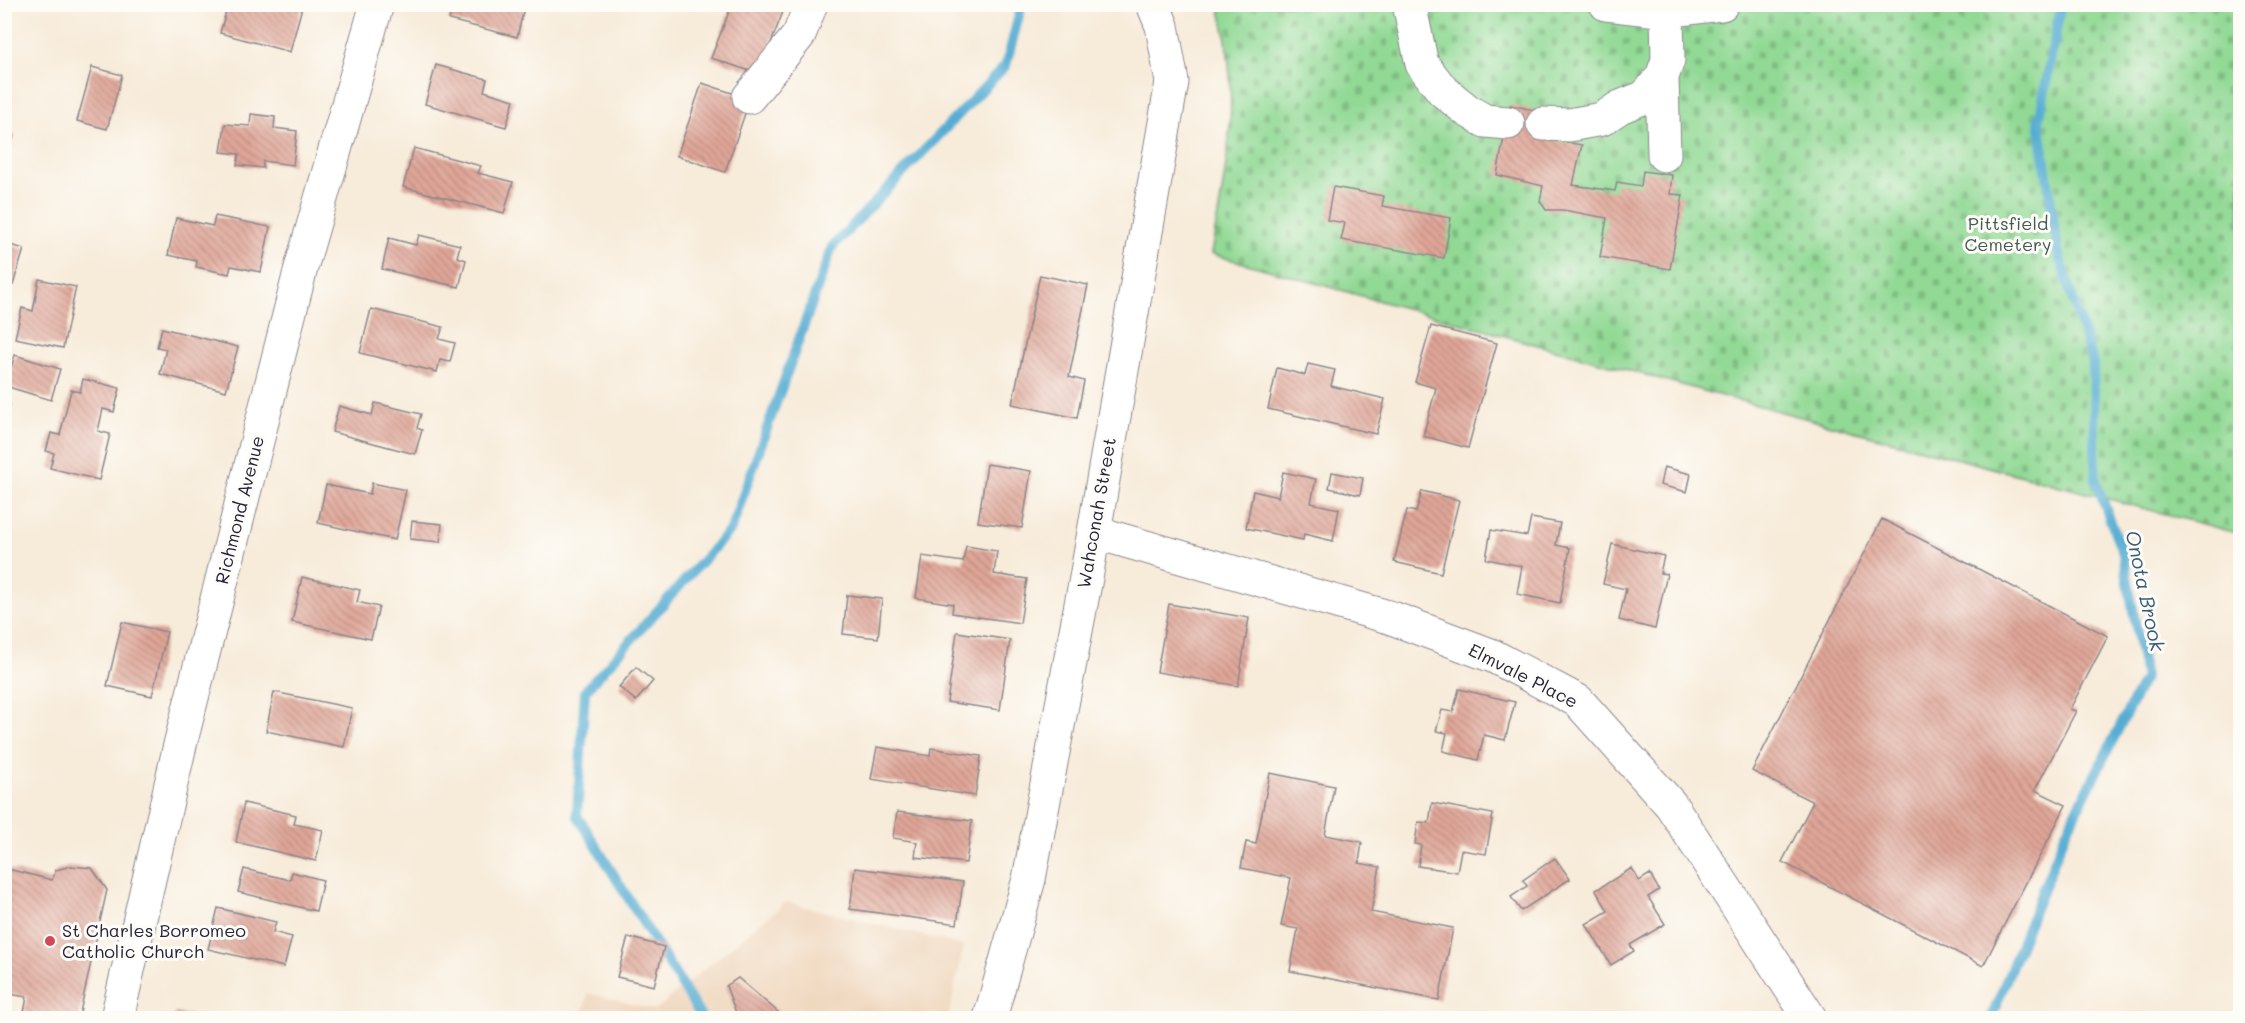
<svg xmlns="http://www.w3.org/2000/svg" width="2245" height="1023" viewBox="0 0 2245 1023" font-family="Mali,sans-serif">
<defs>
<pattern id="cemetery-stones" width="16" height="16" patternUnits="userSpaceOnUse" patternTransform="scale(1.5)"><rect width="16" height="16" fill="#91d994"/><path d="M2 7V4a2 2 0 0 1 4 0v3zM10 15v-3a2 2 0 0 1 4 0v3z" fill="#7dba80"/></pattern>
<pattern id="building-back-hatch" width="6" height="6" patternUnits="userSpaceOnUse" patternTransform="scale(1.5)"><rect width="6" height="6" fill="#e0a698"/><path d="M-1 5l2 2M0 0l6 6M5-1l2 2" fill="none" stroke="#b5877d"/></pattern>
</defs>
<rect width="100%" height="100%" fill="#fdfcf7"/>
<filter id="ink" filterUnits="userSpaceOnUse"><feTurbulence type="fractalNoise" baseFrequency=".0167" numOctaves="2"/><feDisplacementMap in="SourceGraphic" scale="12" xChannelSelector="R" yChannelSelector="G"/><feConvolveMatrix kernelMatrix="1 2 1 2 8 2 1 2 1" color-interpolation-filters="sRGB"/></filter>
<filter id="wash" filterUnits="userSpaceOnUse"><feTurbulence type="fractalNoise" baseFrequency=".008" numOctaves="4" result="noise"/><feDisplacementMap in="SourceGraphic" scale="24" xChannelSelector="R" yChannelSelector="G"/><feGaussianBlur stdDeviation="1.35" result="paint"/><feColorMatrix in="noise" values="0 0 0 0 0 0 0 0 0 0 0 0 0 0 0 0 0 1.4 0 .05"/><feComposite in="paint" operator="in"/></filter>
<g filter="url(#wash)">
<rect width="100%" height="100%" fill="#f7ebd9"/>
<path fill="#efd6bc" d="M 786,902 L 964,946 L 948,1018 L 581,1018 L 588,993 L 655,1010 Z"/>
<path fill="url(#cemetery-stones)" stroke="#5a7e68" stroke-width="1.5" d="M 1219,5 L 2240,5 L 2240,534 L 1707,392 L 1211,254 C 1227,164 1242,96 1219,5 Z"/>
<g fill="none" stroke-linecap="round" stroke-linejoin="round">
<path stroke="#57add3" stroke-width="10" d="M 702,1018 L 577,815 L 585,691 L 731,529 L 832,247 L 1006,65 L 1022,4
M 1991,1018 L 2066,832 L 2145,677 L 2123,554 L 2096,482 L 2093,363 L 2058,252 L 2039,121 L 2061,4"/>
</g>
<g id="blocks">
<path fill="url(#building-back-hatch)" d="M 228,4 L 295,4 L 302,7 L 290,52 L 220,33 Z
M 452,4 L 525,4 L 517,37 L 449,20 Z
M 732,4 L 786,4 L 759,74 L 711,58 Z
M 436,65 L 487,79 L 484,91 L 514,100 L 506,127 L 425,104 Z
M 92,67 L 122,75 L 107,129 L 77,121 Z
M 702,83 L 750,99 L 725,172 L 677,156 Z
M 1510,105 L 1544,112 L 1542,138 L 1582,145 L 1573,185 L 1615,191 L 1617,182 L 1641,186 L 1643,171 L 1672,175 L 1670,194 L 1683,195 L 1670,269 L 1600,257 L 1607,218 L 1563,210 L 1546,210 L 1540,201 L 1543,186 L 1497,175 Z
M 251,114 L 275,117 L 274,128 L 297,131 L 293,165 L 263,161 L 263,168 L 237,165 L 239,154 L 221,152 L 225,124 L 250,126 Z
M 4,131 L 14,134 L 5,168 L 4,168 Z
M 414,148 L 481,166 L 478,173 L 513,182 L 504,213 L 403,187 Z
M 1333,187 L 1384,196 L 1382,206 L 1451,218 L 1444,258 L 1341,240 L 1345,223 L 1327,220 Z
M 215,216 L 270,227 L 261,272 L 231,266 L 229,274 L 196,267 L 197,261 L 168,255 L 176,218 L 213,226 Z
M 419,235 L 460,245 L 457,257 L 466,260 L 459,287 L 382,269 L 389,238 L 416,245 Z
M 4,243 L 24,249 L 13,285 L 4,283 Z
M 1040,275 L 1088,285 L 1069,377 L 1084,381 L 1077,418 L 1012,404 Z
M 39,279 L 76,287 L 63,348 L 15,338 L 22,308 L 33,311 Z
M 371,309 L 443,327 L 439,339 L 455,343 L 450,362 L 440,360 L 437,372 L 360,353 Z
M 1431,326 L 1497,343 L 1468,448 L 1423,436 L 1436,388 L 1415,382 Z
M 162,328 L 238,347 L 226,391 L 160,374 L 166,349 L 157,347 Z
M 15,355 L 60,369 L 51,400 L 5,386 Z
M 1308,364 L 1335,370 L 1331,386 L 1385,399 L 1376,434 L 1268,409 L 1277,368 L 1305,375 Z
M 83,379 L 120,388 L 114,412 L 103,409 L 98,431 L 110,434 L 99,480 L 50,468 L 54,453 L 46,451 L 51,433 L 60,435 L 71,390 L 80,392 Z
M 4,403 L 10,404 L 5,426 L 4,426 Z
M 375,403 L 421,414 L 417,428 L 422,430 L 415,454 L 332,432 L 339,406 L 372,415 Z
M 987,464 L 1031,471 L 1022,528 L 978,522 Z
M 1664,467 L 1691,474 L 1687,492 L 1660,485 Z
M 1283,472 L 1316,479 L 1311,503 L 1339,509 L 1333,541 L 1304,534 L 1303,540 L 1246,528 L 1253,491 L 1278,497 Z
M 1332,472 L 1363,478 L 1360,495 L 1329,488 Z
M 372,483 L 406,490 L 395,540 L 318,523 L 326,485 L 370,494 Z
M 1422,491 L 1459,500 L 1441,573 L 1394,562 L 1407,510 L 1416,512 Z
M 1531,518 L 1560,523 L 1556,545 L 1570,548 L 1560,603 L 1517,594 L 1522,566 L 1486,559 L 1491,530 L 1527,536 Z
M 1882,519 L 2108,636 L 2070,709 L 2076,711 L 2035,790 L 2066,805 L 1983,966 L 1782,862 L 1813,802 L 1752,771 Z
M 412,521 L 442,524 L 440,542 L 410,539 Z
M 1612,544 L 1664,556 L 1660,573 L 1667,574 L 1655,629 L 1619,620 L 1626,589 L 1603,584 Z
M 966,546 L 997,551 L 994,574 L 1027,579 L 1020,623 L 952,613 L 953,604 L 916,598 L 922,556 L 963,562 Z
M 302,577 L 360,590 L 357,602 L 379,607 L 371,639 L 292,622 Z
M 847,595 L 882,599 L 878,638 L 843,634 Z
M 1169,604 L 1249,618 L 1238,686 L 1157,672 Z
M 122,622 L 167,632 L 152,696 L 107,686 Z
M 957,632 L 1010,640 L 1000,710 L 947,702 Z
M 636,667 L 653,681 L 636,701 L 619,687 Z
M 1459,689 L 1515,702 L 1505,740 L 1484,735 L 1478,760 L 1443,751 L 1447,733 L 1436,731 L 1442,710 L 1453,712 Z
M 274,692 L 352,708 L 344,747 L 266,731 Z
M 877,747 L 930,756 L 931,748 L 981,756 L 975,796 L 871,779 Z
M 1270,773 L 1334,786 L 1325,835 L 1362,842 L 1359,863 L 1380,867 L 1371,912 L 1453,928 L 1439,1000 L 1290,971 L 1298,929 L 1281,926 L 1291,878 L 1241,868 L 1246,842 L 1256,844 Z
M 244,803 L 296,815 L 294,824 L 323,830 L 316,861 L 236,842 Z
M 1432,803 L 1493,814 L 1486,854 L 1461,850 L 1457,872 L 1418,866 L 1421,845 L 1415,844 L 1418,822 L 1429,823 Z
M 897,812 L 972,821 L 966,863 L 915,857 L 917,842 L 893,838 Z
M 1555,858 L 1570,879 L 1521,911 L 1511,897 L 1527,886 L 1523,880 Z
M 71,866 L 92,868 L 107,890 L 79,1017 L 76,1018 L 28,1018 L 24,1012 L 27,997 L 4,993 L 4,868 L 52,880 L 56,870 Z
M 855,868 L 963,882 L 957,924 L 850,909 Z
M 1632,868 L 1639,881 L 1650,874 L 1659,890 L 1648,897 L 1665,924 L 1630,945 L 1634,951 L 1611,965 L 1586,924 L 1608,911 L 1596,890 Z
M 244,869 L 290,880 L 292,872 L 323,880 L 316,911 L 238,892 Z
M 218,908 L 276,922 L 273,932 L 292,937 L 284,967 L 208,949 Z
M 628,937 L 664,947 L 654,986 L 617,977 Z
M 738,978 L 785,1018 L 738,1018 L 726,986 Z
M 175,1013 L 199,1017 L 199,1018 L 173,1018 Z"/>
</g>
</g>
<g filter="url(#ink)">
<use href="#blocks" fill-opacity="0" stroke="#8c868a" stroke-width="1.5"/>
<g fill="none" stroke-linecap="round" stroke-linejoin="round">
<g stroke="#8c868a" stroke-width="35">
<path id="minor" d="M 1409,4 L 1422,64 L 1443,91 L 1468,111 L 1485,121 L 1508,123
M 1606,4 L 1667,11 L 1722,4
M 1662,77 L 1664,155
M 749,97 L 799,35 L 811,4
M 1543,124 L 1569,125 L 1602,119 L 1620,107 L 1645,97 L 1662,77 L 1668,60 L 1667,11 L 1665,4
M 1094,532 L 1392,618 L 1493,656 L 1578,701 L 1671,805 L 1810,1018
M 117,1018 L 180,745 L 301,268 L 377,4
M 990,1018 L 1029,879 L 1086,578 L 1172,82 L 1162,26 L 1153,4"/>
</g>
<use href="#minor" stroke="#fff" stroke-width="33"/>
</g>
</g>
<circle fill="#d1495b" stroke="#fdfcf7" stroke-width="2" cx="50" cy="941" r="6"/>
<g text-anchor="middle" stroke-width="6" stroke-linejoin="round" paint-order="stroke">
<g font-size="18" fill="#435956" stroke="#fdfcf7">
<text x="2008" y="230">Pittsfield<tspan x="2008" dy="21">Cemetery</tspan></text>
</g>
<g font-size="18" fill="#22223b" stroke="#fdfcf7">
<text transform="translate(240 510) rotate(-76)" y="6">Richmond Avenue</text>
<text transform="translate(1097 513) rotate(-80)" y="6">Wahconah Street</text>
<text transform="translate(1523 676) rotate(27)" y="6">Elmvale Place</text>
</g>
<g font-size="18" fill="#22223b" stroke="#fdfcf7" text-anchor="start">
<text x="62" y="937">St Charles Borromeo<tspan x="62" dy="21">Catholic Church</tspan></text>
</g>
<g font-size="20" font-style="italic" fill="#375a78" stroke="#fdfcf7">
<text transform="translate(2145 591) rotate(78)" y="7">Onota Brook</text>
</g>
</g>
<rect width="2245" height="1023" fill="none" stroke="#fdfcf7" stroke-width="24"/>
</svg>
